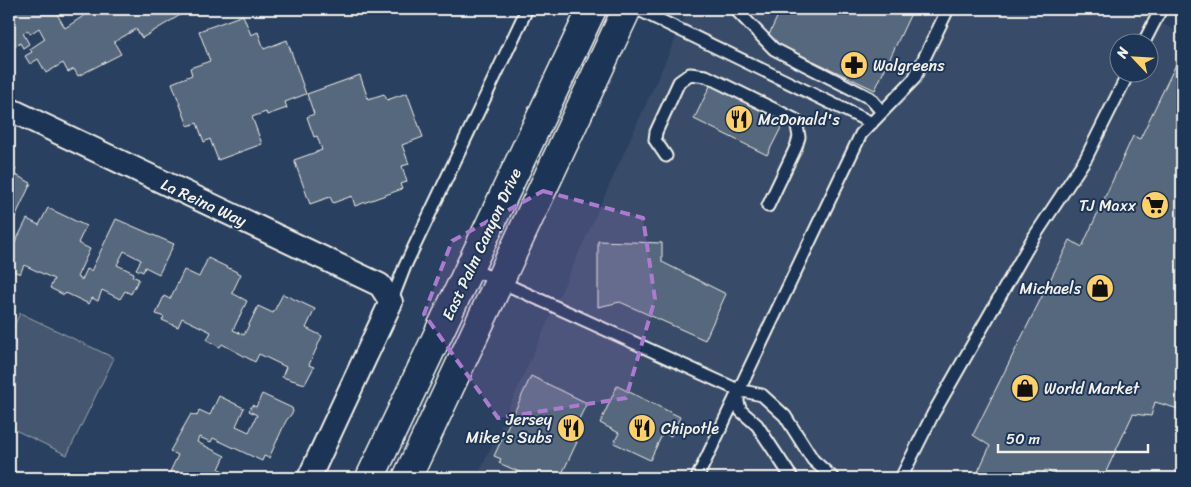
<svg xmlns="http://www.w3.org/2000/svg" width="1191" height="487" viewBox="0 0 1191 487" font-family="Sriracha,sans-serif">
<rect width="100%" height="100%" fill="#2a4060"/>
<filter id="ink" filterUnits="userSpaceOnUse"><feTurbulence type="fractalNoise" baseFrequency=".02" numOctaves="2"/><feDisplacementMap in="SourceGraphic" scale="10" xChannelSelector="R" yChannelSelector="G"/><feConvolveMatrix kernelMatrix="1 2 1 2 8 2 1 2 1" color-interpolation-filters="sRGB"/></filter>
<g filter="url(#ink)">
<path fill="#374c69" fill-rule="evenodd" d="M 689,9 L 1130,9 L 1182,33 L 1182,478 L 477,478 ZM 1118,42 L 1148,42 L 1148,72 L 1118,72 Z"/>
<path fill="#445771" stroke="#9ca4ac" d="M 20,313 L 114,358 L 67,455 L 9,427 L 9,337 Z"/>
<path fill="#56677d" stroke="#f4f1e8" d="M 16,9 L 54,9 L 65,28 L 85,15 L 81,9 L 179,9 L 182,14 L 142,38 L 136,29 L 114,42 L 121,54 L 78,76 L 74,69 L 68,72 L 63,63 L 46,73 L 38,59 L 30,64 L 25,56 L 32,52 L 30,49 L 45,39 L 39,28 L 30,34 L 28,30 L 23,33 L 29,44 L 23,48 L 20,43 L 10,49 L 9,47 L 9,13 Z
M 781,9 L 913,9 L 875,90 L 767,39 Z
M 243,15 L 251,35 L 258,32 L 264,49 L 287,40 L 306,94 L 285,102 L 287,108 L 267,115 L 266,112 L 252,117 L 262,144 L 218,160 L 210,139 L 204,142 L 197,123 L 188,126 L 172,83 L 192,75 L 190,68 L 210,61 L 199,31 Z
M 1180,56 L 1182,57 L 1182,380 L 1177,392 L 1182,396 L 1182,410 L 1155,402 L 1151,416 L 1133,414 L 1103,478 L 1063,478 L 1045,470 L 1041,478 L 975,478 L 990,446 L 973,435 L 1070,240 L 1082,247 L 1133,136 L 1140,139 Z
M 360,75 L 368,99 L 384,94 L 387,100 L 407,93 L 423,137 L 402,145 L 409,164 L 402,166 L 407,182 L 400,184 L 402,189 L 355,206 L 352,196 L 333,203 L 330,197 L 310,204 L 294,160 L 322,150 L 317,136 L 314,137 L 307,117 L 314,114 L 307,94 Z
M 711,84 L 785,120 L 767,155 L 694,119 Z
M 9,166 L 16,169 L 14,174 L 31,183 L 9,230 Z
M 48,208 L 86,226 L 78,243 L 90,249 L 77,277 L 82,280 L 87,269 L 91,271 L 116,219 L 174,244 L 159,274 L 145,267 L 143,272 L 136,269 L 141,260 L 124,251 L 117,265 L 134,273 L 132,276 L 139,279 L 131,294 L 125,291 L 120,299 L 102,290 L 98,301 L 92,298 L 89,304 L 66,293 L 64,295 L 50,288 L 54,279 L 24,265 L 20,274 L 9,269 L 9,245 L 13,247 L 27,219 L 39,225 Z
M 598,241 L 662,243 L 662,262 L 726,294 L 705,340 L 620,302 L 598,307 Z
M 208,258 L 241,274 L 232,293 L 247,301 L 233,330 L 244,335 L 258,306 L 273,313 L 283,294 L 315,309 L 306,328 L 322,336 L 309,365 L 314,367 L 305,384 L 282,377 L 286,367 L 259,354 L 255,362 L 222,344 L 220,347 L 207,340 L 211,332 L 182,318 L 178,327 L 162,320 L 164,317 L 156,314 L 164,296 L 170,299 L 184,270 L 199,277 Z
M 531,376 L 587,403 L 569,439 L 577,442 L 560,478 L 533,478 L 499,463 L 501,459 L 494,456 Z
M 617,386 L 680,417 L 671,436 L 663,433 L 650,460 L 614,443 L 619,433 L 600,423 Z
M 262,394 L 292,408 L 293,412 L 286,421 L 269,458 L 264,456 L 262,461 L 213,438 L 211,442 L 199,437 L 197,442 L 225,456 L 219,469 L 235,477 L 235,478 L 167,478 L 178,455 L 170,451 L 191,414 L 197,416 L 199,410 L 210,415 L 219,396 L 244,408 L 236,426 L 249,432 L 257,415 L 249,411 L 252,405 L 256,407 Z
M 15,471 L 30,478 L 11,478 Z"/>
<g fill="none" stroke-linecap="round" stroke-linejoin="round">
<g stroke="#f4f1e8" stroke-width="15">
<path id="service" d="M 637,9 L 872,123
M 739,13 L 774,49 L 870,98 L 882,112
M 1144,42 L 1161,9
M 666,156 L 655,140 L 656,132 L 679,82 L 690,74 L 706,76 L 796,120 L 799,137 L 796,147 L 768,206
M 470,268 L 738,390 L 762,395 L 785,416 L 813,460 L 833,478
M 391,302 L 405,266 L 527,9
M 738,392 L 738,403 L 741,411 L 757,425 L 792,478
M 697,478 L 861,134 L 914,79 L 948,9
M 901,478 L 933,414 L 1032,240 L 1086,158 L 1129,72
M 1181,478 L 1182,477"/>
</g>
<g stroke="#f4f1e8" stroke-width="26">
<path id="minor" d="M 9,109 L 380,285 L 391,302 L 309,478"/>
</g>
<g stroke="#f4f1e8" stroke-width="31">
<path id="primary" d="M 370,478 L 592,9
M 407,478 L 627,9"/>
</g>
<use href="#service" stroke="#1d3557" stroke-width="11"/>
<use href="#minor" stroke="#1d3557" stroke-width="22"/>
<use href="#primary" stroke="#1d3557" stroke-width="28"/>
</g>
</g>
<path fill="#ab7bcf" fill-opacity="0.2" stroke="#ab7bcf" stroke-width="4" stroke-dasharray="10 6" stroke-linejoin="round" d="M 543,191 L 643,218 L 655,299 L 626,398 L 498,418 L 424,314 L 452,241 Z"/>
<defs>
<g id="pharmacy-disc" transform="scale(1.4375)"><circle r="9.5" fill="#ffd166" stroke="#1d3557"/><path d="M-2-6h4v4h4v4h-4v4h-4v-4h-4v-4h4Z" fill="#111"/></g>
<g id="restaurant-disc" transform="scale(1.4375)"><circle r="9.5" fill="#ffd166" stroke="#1d3557"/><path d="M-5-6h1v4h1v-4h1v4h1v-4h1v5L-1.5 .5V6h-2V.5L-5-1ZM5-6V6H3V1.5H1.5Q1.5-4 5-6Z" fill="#111"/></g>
<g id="supermarket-disc" transform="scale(1.4375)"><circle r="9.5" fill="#ffd166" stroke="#1d3557"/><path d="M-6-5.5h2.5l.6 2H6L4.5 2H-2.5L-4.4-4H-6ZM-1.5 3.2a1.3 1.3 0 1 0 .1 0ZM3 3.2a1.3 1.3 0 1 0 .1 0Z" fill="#111"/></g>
<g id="shop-disc" transform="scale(1.4375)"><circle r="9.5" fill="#ffd166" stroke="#1d3557"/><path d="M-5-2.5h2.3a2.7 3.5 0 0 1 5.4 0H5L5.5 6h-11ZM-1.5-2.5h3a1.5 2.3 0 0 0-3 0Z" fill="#111"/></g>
</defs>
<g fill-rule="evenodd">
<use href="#pharmacy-disc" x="854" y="65"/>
<use href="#restaurant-disc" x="739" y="119"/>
<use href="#supermarket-disc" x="1155" y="205"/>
<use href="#shop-disc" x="1100" y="288"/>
<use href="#shop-disc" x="1025" y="388"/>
<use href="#restaurant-disc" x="571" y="428"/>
<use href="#restaurant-disc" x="642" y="428"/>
</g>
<g text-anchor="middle" stroke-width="4" stroke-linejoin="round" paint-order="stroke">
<g font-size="16" fill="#f4f1e8" stroke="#1d3557" text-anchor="start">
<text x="873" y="71">Walgreens</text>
<text x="758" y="125">McDonald's</text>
<text x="1136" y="211" text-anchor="end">TJ Maxx</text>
<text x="1081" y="294" text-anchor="end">Michaels</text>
<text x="1044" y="394">World Market</text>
<text x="552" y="425" text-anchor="end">Jersey<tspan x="552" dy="18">Mike's Subs</tspan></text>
<text x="661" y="434">Chipotle</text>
</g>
<g font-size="16" fill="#f4f1e8" stroke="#1d3557">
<text transform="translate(204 202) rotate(25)" y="6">La Reina Way</text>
<text transform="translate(481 244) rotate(-65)" y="6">East Palm Canyon Drive</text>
</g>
</g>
<rect width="1191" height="487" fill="none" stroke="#1d3557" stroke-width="30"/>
<rect x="15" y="15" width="1161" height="457" fill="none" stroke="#f4f1e8" stroke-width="2" filter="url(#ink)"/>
<g transform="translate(1134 58) rotate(295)"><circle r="24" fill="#1d3557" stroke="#738091"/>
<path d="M0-4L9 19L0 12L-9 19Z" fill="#ffd166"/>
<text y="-8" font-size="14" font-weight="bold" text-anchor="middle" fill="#f4f1e8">N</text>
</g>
<path d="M998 444v8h150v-8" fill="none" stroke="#f4f1e8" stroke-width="2.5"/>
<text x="1006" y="444" font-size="15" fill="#f4f1e8" stroke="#1d3557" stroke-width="4" paint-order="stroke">50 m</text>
</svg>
